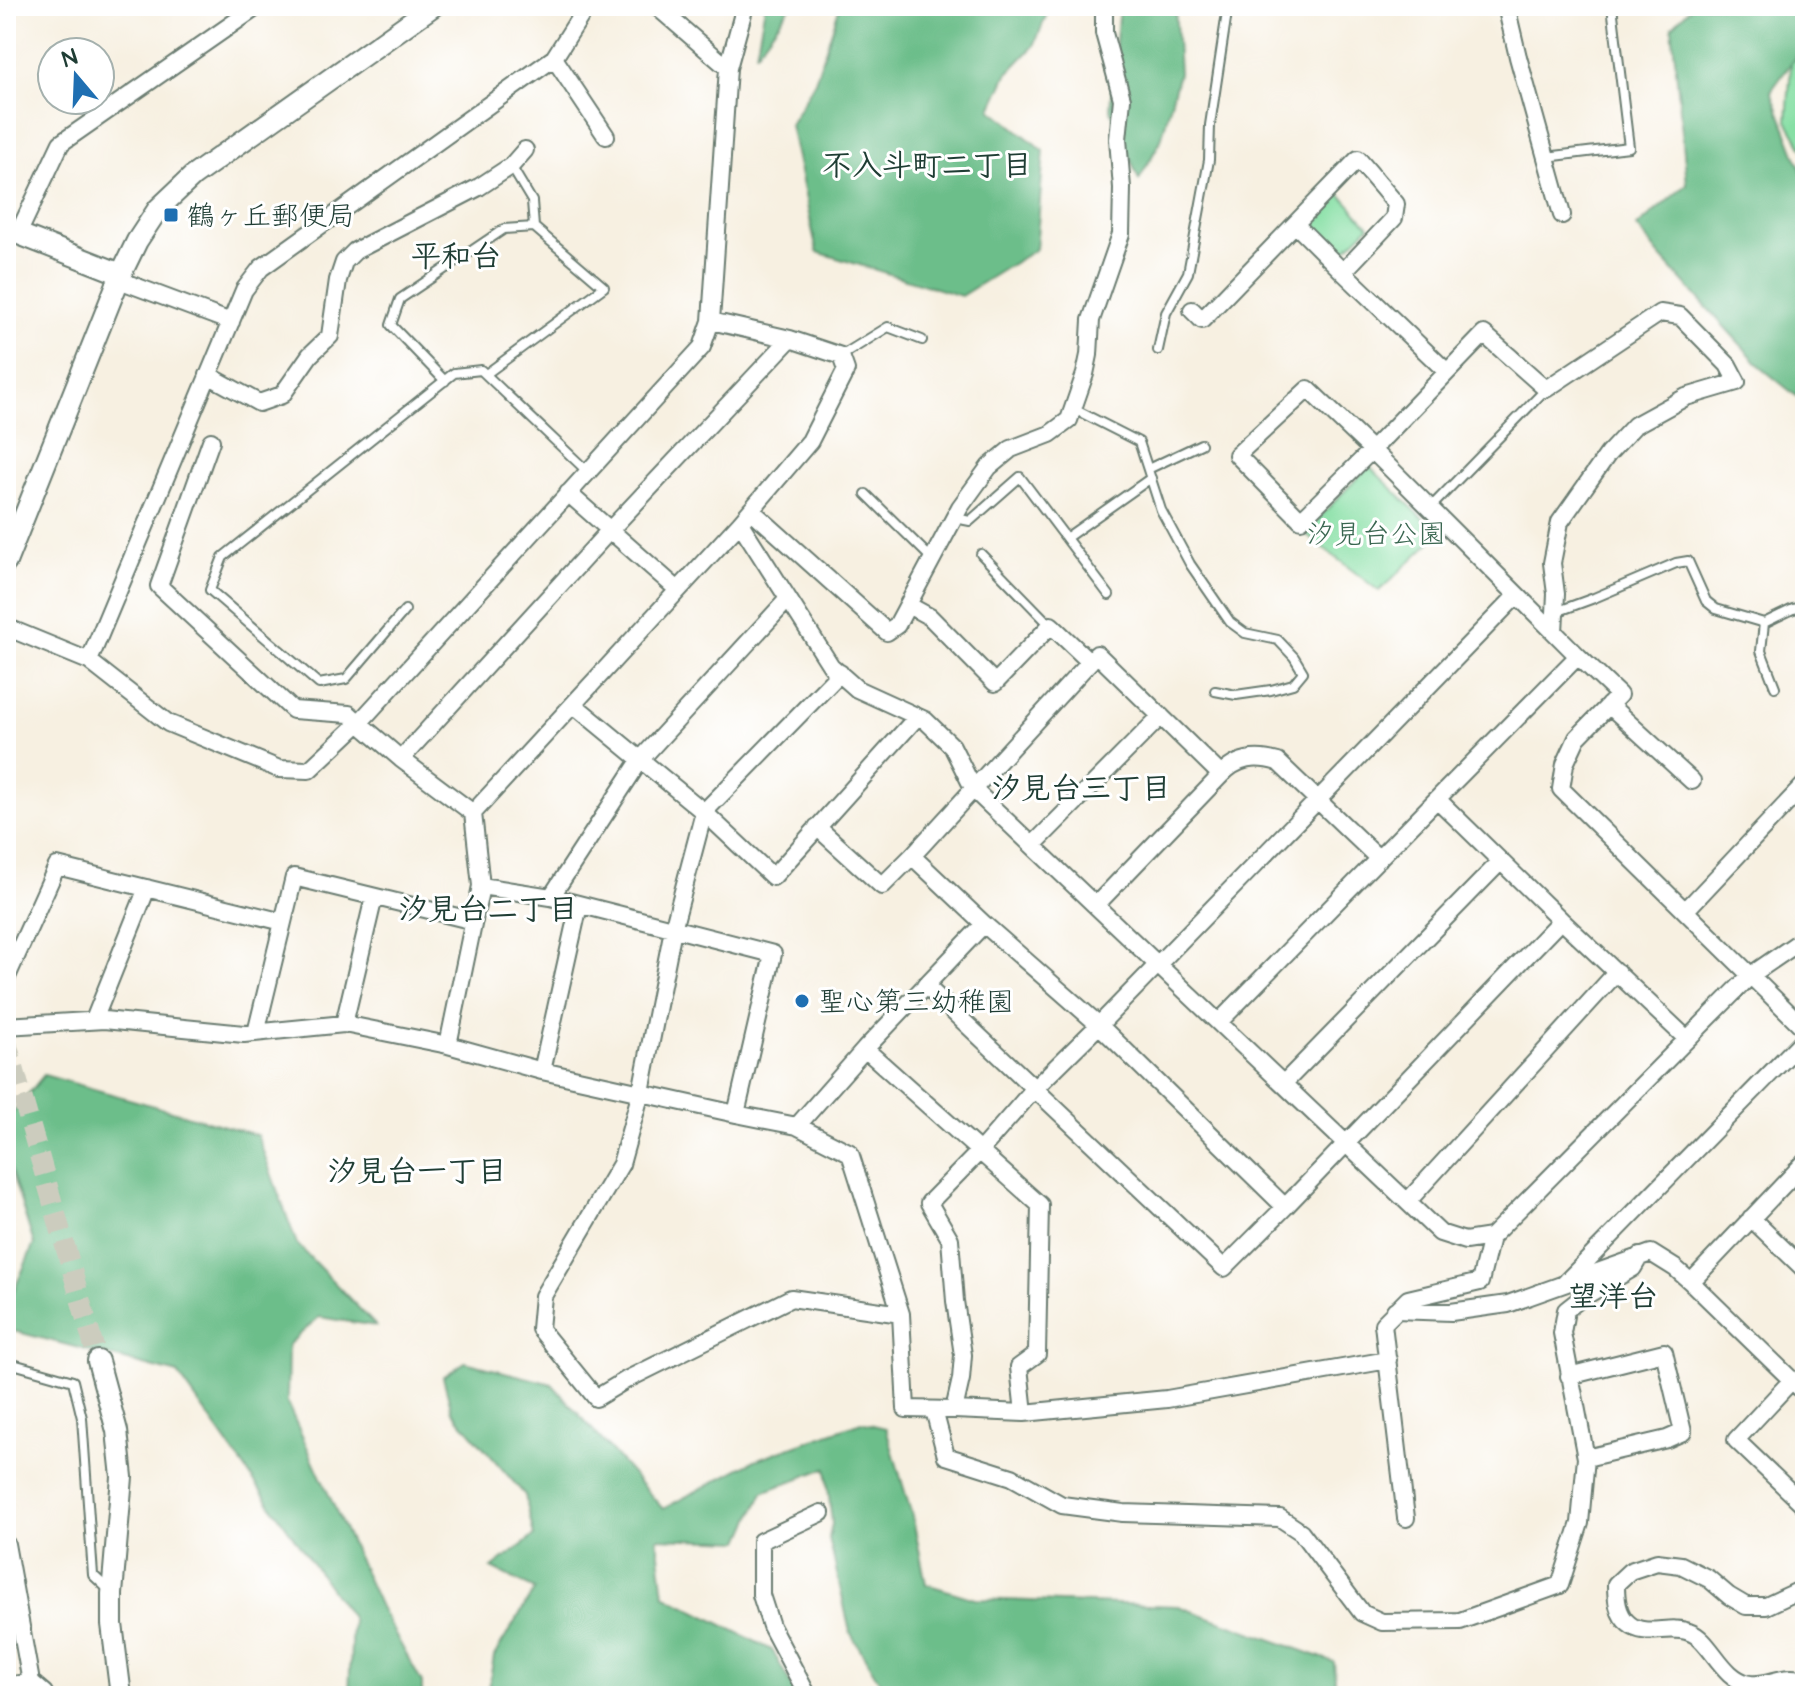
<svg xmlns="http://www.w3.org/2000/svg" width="1811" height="1702" viewBox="0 0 1811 1702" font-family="'Architects Daughter','Klee One',sans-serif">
<rect width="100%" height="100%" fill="#fff"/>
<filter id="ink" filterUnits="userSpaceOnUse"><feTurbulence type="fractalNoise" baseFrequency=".0125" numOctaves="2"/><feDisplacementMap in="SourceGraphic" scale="16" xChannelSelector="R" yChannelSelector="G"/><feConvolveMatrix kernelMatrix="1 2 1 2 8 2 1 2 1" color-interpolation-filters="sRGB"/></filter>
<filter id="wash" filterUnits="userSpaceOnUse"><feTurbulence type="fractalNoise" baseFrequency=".006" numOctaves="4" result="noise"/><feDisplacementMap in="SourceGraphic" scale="32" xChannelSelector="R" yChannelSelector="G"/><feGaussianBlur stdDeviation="1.8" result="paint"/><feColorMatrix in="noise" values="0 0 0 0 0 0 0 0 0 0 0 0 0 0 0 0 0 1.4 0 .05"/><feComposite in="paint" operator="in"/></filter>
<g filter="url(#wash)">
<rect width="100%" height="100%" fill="#f7f0e1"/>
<path fill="#86dfa4" stroke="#528e6c" stroke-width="2" d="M 1792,50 L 1805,52 L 1805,152 L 1787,121 Z
M 1340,194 L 1369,226 L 1337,258 L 1306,226 Z
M 1369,466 L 1439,534 L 1379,591 L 1304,533 Z"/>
<path fill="#6cbe8a" stroke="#467e5f" stroke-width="2" d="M 765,6 L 791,6 L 756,53 Z
M 840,6 L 1048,6 L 1048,11 L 1034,46 L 1007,74 L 991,109 L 1044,151 L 1036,249 L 961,296 L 817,252 L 790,125 L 815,81 Z
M 1119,6 L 1175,6 L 1179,73 L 1161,140 L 1139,180 L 1110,109 Z
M 1692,6 L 1805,6 L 1805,44 L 1771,91 L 1805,180 L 1805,403 L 1763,369 L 1659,255 L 1637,227 L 1687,184 L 1672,27 Z
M 44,1075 L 257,1135 L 297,1244 L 376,1326 L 319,1317 L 288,1345 L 287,1403 L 380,1607 L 422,1683 L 422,1696 L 349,1696 L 352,1619 L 178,1374 L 6,1329 L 6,1309 L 34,1244 L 6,1155 L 6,1121 Z
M 465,1362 L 552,1384 L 663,1509 L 755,1460 L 861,1422 L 886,1428 L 913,1519 L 926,1584 L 975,1599 L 1178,1606 L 1334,1662 L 1336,1696 L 888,1696 L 850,1632 L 829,1538 L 832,1524 L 826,1468 L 763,1492 L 741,1541 L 657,1538 L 664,1595 L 772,1650 L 797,1696 L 692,1696 L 687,1693 L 683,1696 L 487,1696 L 494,1656 L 535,1589 L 492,1568 L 534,1536 L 525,1495 L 452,1411 L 443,1377 Z"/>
</g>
<g filter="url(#ink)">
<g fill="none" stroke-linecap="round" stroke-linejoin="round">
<path stroke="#ccccbe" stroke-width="20" stroke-dasharray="20 10" stroke-linecap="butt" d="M 6,1040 L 98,1361"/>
<g stroke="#6b7c71" stroke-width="12">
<path id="service" d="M 1546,157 L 1629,147 L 1612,6
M 511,166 L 532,201 L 534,227
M 1158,350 L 1166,313 L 1188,273 L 1209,160 L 1210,125 L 1228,6
M 841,356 L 888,327 L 922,340
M 445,381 L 391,325 L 400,299 L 504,229 L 534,227 L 604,287 L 486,374
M 1074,409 L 1139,442 L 1161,510 L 1190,564 L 1230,622 L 1245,633 L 1278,640 L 1294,657 L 1303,672 L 1293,684 L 1271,690 L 1236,695 L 1215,691
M 1148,469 L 1201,444
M 866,494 L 932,559
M 1430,508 L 1546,389
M 955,518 L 970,521 L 1020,477 L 1109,595
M 1066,538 L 1151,478
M 981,554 L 1050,625
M 405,610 L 346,679 L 319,684 L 210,590 L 223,557 L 454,373 L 481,370 L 588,472
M 1556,612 L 1594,598 L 1676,563 L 1688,561 L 1706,601 L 1716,609 L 1764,623 L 1793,609 L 1805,607
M 1764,623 L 1761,651 L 1775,687
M 6,1362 L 73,1381 L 82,1418 L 93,1575 L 109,1590"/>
</g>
<g stroke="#6b7c71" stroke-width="20">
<path id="minor" d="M 656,6 L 728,68
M 1506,6 L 1518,57 L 1562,215
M 554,58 L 606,136
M 1295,224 L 1343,272 L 1447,372
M 18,234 L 61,143 L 258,6
M 119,280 L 231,322
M 1192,310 L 1202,320 L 1358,159 L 1396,204 L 1394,218 L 1343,272
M 711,321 L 728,68 L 745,6
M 208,375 L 259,403 L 282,395 L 310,355 L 330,336 L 338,280 L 344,262 L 355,251 L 479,187 L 511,166 L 525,150
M 1308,389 L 1372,450 L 1301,520 L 1237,455 Z
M 568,493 L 678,590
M 751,510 L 887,632 L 897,625 L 960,507 L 989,467 L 1011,449 L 1050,434 L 1069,420 L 1085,374 L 1089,355 L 1091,320 L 1121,234 L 1122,188 L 1118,139 L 1122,99 L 1104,33 L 1104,6
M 740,523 L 831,666 L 857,689 L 925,720 L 952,746 L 974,790 L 1440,1233 L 1465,1241 L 1491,1237 L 1751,975 L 1805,938
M 908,605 L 930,617 L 995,683 L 1051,625 L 1090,662
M 6,627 L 89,661 L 168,723 L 279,769 L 309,770 L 359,723 L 401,759 L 473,813 L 740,523 L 810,441 L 846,370 L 841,356 L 790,339 L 711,321 L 702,347 L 359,723 L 349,714 L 293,710 L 159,586 L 211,441
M 1578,656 L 1619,695 L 1577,738 L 1565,764 L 1561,789 L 1805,1029
M 89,661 L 244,290 L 261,268 L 554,58 L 587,6
M 573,704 L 704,812 L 840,673
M 1609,705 L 1692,781
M 401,759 L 610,530 L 790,339
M 1221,775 C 1237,758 1255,755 1278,762 L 1379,859
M 1437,799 L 1578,656 L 1372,450 L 1484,334 L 1546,389 L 1660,313 L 1680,316 L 1728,365 L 1737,382 L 1686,397 L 1635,425 L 1608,454 L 1560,522 L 1552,563 L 1556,594 L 1554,632
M 473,813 L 481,886 L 448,1045 L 542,1071 L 736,1114 L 773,954 L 551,897 L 641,759 L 788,599
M 817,827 L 882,886 L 912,856
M 1033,845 L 1161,716
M 481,886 L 551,897
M 1096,905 L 1221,775 L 1097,654 L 912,856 L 984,924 L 1099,1025 L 1285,1207 L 1561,920 L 1437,799 L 1219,1022
M 1686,910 L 1805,784
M 1561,920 L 1687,1039
M 6,979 L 57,866 L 283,922
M 925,985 L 1224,1268 L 1285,1207
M 94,1020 L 147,888
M 344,1024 L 374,897
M 6,1026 L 104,1020 L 244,1034 L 344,1024 L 448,1045
M 256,1033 L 294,877 L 474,921
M 865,1049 L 1040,1205 L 1037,1354 L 1019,1367 L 1024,1413
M 542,1071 L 579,905
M 1284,1083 L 1501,861
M 736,1114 L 797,1126 L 850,1153 L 901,1314 L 906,1409 L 954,1410 L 961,1379 L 963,1355 L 955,1301 L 950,1239 L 929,1203 L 979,1152 L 1035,1088 L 1099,1025 L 1517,595
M 797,1126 L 865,1049 L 984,924
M 1805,1162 L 1691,1282 L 1805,1393
M 1408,1201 L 1617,972
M 1751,1218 L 1805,1270
M 1564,1284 L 1805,1038
M 1395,1310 L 1451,1312 L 1508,1304 L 1651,1253 L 1675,1268 L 1691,1282
M 901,1314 L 791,1298 L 626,1380 L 596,1398 L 540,1329 L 543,1296 L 621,1164 L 641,1092 L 673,929 L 704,812 L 773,877 L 917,717
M 1569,1376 L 1664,1352 L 1683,1432 L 1667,1439 L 1586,1458
M 1792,1380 L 1736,1440 L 1805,1506
M 934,1410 L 946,1456 L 1012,1477 L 1062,1505 L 1123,1513 L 1280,1518 L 1301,1532 L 1362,1613 L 1382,1622 L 1460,1621 L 1560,1585 L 1580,1523 L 1586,1458 L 1562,1333 L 1566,1310 L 1580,1299 L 1633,1268 L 1640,1256
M 954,1410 L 1024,1413 L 1167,1399 L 1388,1360
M 1406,1518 L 1383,1324 L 1408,1299 L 1480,1282 L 1491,1237
M 6,1544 L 31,1682
M 1805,1590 L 1798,1591 L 1766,1606 L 1746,1606 L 1729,1596 L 1709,1579 L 1681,1565 L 1657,1562 L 1630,1571 L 1616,1584 C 1616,1598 1617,1615 1629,1624 C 1645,1638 1670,1624 1689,1632 C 1711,1639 1721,1679 1750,1684 C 1769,1687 1785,1672 1805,1681
M 6,1686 L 31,1682 L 44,1693 L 45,1696
M 808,1696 L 771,1626 L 761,1595 L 761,1541 L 821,1513"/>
</g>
<g stroke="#6b7c71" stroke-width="24">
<path id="tertiary" d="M 6,229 L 121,274
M 6,562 L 121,274 L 137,241 L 158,209 L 193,176 L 433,6
M 98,1361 L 117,1431 L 122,1477 L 112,1594 L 112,1624 L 121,1696"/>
</g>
<use href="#service" stroke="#fff" stroke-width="8"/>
<use href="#minor" stroke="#fff" stroke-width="16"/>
<use href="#tertiary" stroke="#fff" stroke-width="20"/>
</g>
</g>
<g fill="#1f6fb2" stroke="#fff" stroke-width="3">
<rect x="163" y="207" width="16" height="16" rx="4"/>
<circle cx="802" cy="1001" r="8"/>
</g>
<g text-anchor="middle" stroke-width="6" stroke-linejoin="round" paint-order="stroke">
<g font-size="28" fill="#1f3d34" stroke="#fff" text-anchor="start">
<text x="187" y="225">鶴ヶ丘郵便局</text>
<text x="818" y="1011">聖心第三幼稚園</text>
</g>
<g font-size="28" fill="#396650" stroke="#fff">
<text x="1376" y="543">汐見台公園</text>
</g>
<g font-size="30" font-weight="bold" fill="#1f3d34" stroke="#fff">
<text x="927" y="175">不入斗町二丁目</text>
<text x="456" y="266">平和台</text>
<text x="1081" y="798">汐見台三丁目</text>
<text x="488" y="919">汐見台二丁目</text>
<text x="417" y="1181">汐見台一丁目</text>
<text x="1613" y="1306">望洋台</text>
</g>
</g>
<rect width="1811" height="1702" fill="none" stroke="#fff" stroke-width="32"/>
<g transform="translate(76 76) rotate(341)"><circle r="38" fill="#ffffff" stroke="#a5b1ae" stroke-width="2"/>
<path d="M0-6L14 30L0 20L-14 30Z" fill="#1f6fb2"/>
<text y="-12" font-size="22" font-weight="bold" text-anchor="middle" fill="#1f3d34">N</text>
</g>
</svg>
